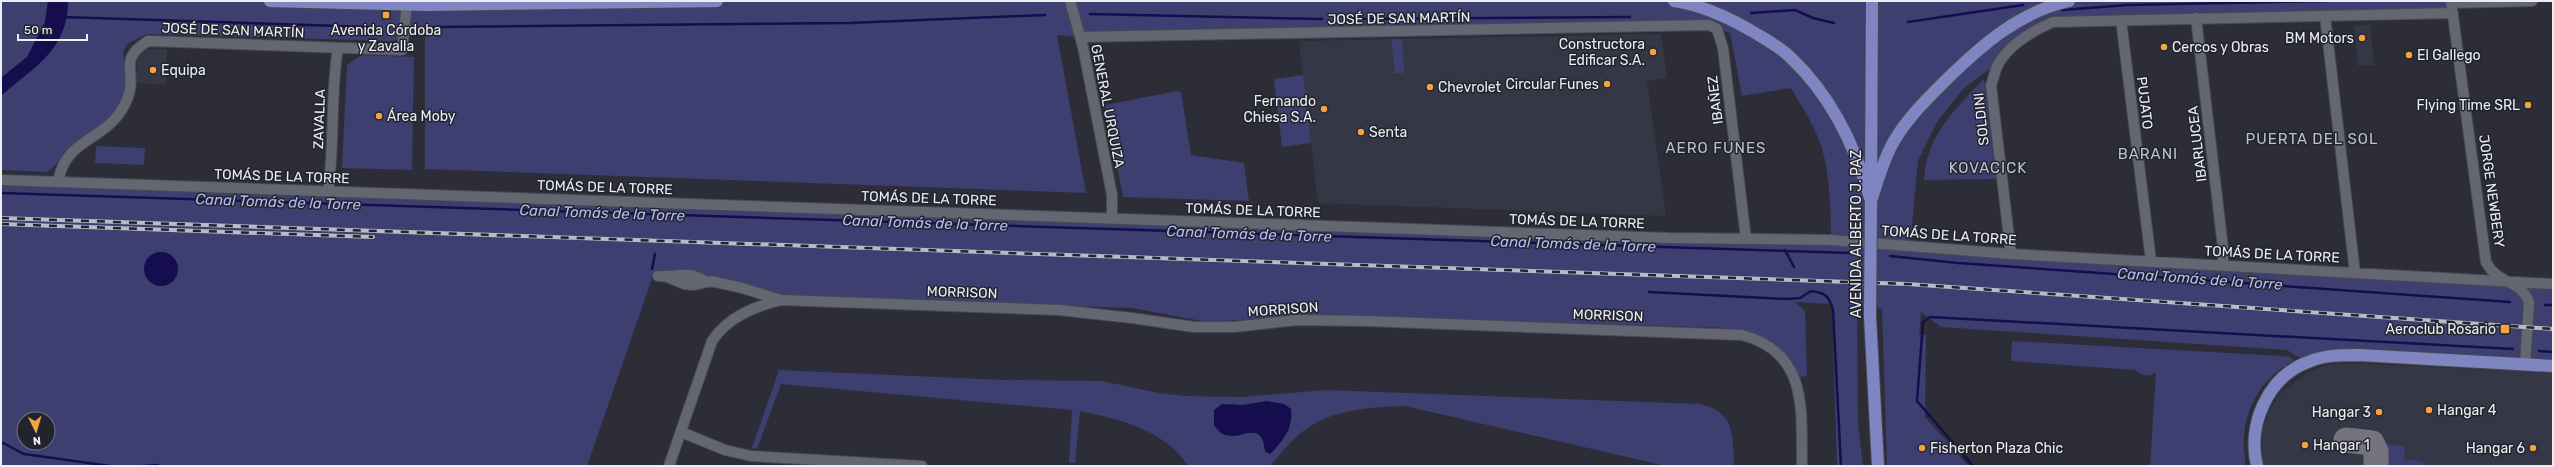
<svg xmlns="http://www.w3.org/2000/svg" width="2554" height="467" viewBox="0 0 2554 467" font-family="Rubik,sans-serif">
<rect width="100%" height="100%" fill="#2c2d37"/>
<path fill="#353746" d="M 2370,24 L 2374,65 L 2358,66 L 2354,26 Z
M 1661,34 L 1667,78 L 1647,81 L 1666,216 L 1318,203 L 1299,41 Z
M 146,49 L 167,49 L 166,85 L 136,83 L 137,56 Z
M 2351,363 L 2553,373 L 2553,466 L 2263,466 L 2262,431 L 2269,410 L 2282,392 L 2308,372 L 2329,364 Z"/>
<path fill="#3c3f70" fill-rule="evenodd" d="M 1,1 L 48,1 L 45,22 L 27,57 L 1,78 Z
M 68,1 L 2451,1 L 2453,13 L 2053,22 L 1964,88 L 1937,122 L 1918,161 L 1910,246 L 2553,284 L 2553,366 L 2359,355 L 2306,362 L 2287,350 L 1941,327 L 1921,312 L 1919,334 L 1926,335 L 1925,417 L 1968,466 L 1887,466 L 1882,309 L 1857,306 L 1858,424 L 1863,466 L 1837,466 L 1832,304 L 1795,302 L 1805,311 L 1807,376 L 1800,377 C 1783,342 1761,334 1725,328 L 1319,315 L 1207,322 L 1132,308 L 778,297 L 654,273 L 587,466 L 1,466 L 1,180 L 1831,240 C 1831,209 1830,178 1822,148 C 1815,127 1802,107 1791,88 L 1742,96 L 1730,33 L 1717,29 L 1080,37 L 1057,35 L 1086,193 L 425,169 L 425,33 L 391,41 L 147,34 L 128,43 L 123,52 L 126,70 L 124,95 L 112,117 L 78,142 L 48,172 L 1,170 L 1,96 L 63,29 ZM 24,419 L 48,419 L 48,443 L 24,443 Z
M 1391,39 L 1402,39 L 1404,73 L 1395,73 Z
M 361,55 L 414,57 L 412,170 L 342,168 L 347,65 Z
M 1303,75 L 1311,143 L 1282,147 L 1274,79 Z
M 1984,79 L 1996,179 L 1924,180 C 1925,173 1925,164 1928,156 C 1937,126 1963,100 1984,79 Z
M 1177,91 L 1181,92 L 1191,155 L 1244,163 L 1249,201 L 1123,197 L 1105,105 Z
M 96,146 L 145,148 L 144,165 L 95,163 Z
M 2012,341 L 2282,356 L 2291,357 L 2293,361 C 2253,384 2238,421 2246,466 L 2150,466 L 2156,373 C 2147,377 2143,376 2135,370 L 2011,361 Z
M 779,370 L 1004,380 L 1102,381 L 1159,393 L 1184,396 L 1243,397 L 1326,390 L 1700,404 C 1735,412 1733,435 1734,466 L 1666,466 L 1405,406 C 1367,407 1324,410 1295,438 C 1286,446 1278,457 1270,466 L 1188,466 C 1167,431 1117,418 1080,411 L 1075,463 L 1069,463 L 1072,410 L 781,384 L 757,449 L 752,448 ZM 1233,404 L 1292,416 L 1289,430 L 1270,454 L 1265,451 C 1263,428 1252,432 1234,436 Z
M 2385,444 L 2405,446 L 2404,460 L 2423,461 L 2423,466 L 2383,466 Z"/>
<path fill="#150d4e" d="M 48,1 L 68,1 C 68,51 33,67 1,96 L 1,78 L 27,57 L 45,22 Z
M144 269a17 17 0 1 1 34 0a17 17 0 1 1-34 0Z
M 1267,401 L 1284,404 L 1291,409 C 1293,427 1283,442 1270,454 L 1265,451 C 1262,416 1240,443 1223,434 C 1219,432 1216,428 1214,425 L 1214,410 L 1222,404 L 1243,405 Z"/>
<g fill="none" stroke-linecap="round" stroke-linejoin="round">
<path stroke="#150d4e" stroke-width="2.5" d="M 2062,10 L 2127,5 L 2327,1
M 1751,13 L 1795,10 L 1813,18 L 1834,23
M 1090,14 L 1322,19
M 63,17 L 369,27
M 1352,19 L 1630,17
M 1908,22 L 2023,5
M 434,27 L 850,23 L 1045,15
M 1,193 L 1850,253
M 1785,250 L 1794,267
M 1890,256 L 1958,263 L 2510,302
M 652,269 L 655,254
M 1649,292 L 1787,299 L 1800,298 L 1811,291 C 1826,293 1829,296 1833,310 L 1841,466
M 2545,305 L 2553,305
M 2539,351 L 2553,352
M 1,442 L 24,454 L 110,466
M 143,466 L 158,465
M 1973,466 L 1917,401 L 1923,322 L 1930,317 L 2513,349"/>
<path stroke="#74747d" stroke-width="25" d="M 2346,440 L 2372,443 L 2376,451 L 2376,466"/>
<g stroke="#484a51" stroke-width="12">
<path id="minor" d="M 1070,1 L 1083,47 L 1112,195 L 1112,219
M 2451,1 L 2486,262 C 2498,285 2521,280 2529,302 L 2525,365
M 2452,3 L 2532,1
M 2325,16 L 2355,273
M 2196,18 L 2223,248 L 2223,265
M 2121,20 L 2151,261
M 1080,37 L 1709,25 L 1717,29 L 1723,48 L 1746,239
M 1,180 L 1669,238 L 1831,240 L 2011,254 L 2553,284
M 58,182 C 66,134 111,143 128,97 C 138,71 116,61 148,41 L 402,50 L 407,4
M 328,192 C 335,144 330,95 338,48
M 2011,254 L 1991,85 C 1994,78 1995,68 2000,61 C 2012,43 2032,31 2053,22 L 2453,13
M 658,276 C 677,278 686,269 705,281
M 667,277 L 684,284 L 694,285 L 711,281 L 742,288 L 781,300
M 681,432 L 725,450 L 751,456 L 922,466
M 669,466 L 712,341 C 728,317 753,307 781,300 L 1059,310 L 1132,318 L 1194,327 L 1234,327 L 1298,320 L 1366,321 L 1742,335 C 1809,353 1801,410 1802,466"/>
</g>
<g stroke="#484a51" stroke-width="14">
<path id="major" d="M 270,1 L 426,5 L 717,1
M 1674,1 C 1702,5 1726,16 1750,30 C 1763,38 1779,46 1790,57 C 1831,95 1856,148 1871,201
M 1871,188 L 1872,1
M 1871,201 C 1878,180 1883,160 1894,141 C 1908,117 1928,98 1947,79 C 1982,45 2019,12 2069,1
M 1870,316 L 1878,466
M 2257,466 C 2247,426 2267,377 2308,362 C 2324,355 2341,355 2359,355 L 2553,366"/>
</g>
<use href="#minor" stroke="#646671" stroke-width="10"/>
<use href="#major" stroke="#7f85c1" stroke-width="12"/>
<g stroke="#bbbcc3" stroke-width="4">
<path id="rail" d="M 1,218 L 1907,284 L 2553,329
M 1,224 L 373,237"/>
</g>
<use href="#rail" stroke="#22242d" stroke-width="2.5" stroke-dasharray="8" stroke-linecap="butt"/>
<g stroke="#484a51" stroke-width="14" stroke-linecap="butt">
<path id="major-bridge" d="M 1870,316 L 1871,201"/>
</g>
<use href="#major-bridge" stroke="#7f85c1" stroke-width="12"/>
</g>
<g fill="#f3a442" stroke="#22242d" stroke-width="1.5">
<rect x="382" y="11" width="8" height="8" rx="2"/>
<circle cx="2362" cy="38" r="4"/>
<circle cx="2164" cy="47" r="4"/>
<circle cx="1653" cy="52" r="4"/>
<circle cx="2409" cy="55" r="4"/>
<circle cx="153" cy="70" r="4"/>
<circle cx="1607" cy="84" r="4"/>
<circle cx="1430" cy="87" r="4"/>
<circle cx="2528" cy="105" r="4"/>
<circle cx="1324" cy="109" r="4"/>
<circle cx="379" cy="116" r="4"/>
<circle cx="1361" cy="132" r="4"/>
<rect x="2500" y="324" width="10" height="10" rx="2"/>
<circle cx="2429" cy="410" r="4"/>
<circle cx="2379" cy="412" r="4"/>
<circle cx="2305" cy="445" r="4"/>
<circle cx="1922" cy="448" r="4"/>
<circle cx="2533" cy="448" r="4"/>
</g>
<g text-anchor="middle" stroke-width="3" stroke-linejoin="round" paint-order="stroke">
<g font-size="14" fill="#edeef4" stroke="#22242d">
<text transform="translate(1399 18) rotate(-1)" y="5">JOSÉ DE SAN MARTÍN</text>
<text transform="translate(233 30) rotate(2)" y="5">JOSÉ DE SAN MARTÍN</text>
<text transform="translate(1715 100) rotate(-97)" y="5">IBAÑEZ</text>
<text transform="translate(2145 103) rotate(83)" y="5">PUJATO</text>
<text transform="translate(1108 106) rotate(79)" y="5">GENERAL URQUIZA</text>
<text transform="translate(319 119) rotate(-88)" y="5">ZAVALLA</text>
<text transform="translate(1981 119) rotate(-96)" y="5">SOLDINI</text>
<text transform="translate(2197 144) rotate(-97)" y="5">IBARLUCEA</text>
<text transform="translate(282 176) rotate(2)" y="5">TOMÁS DE LA TORRE</text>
<text transform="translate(605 187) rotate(2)" y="5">TOMÁS DE LA TORRE</text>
<text transform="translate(2492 191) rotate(82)" y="5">JORGE NEWBERY</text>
<text transform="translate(929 198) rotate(2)" y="5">TOMÁS DE LA TORRE</text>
<text transform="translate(1253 210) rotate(2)" y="5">TOMÁS DE LA TORRE</text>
<text transform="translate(1577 221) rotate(2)" y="5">TOMÁS DE LA TORRE</text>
<text transform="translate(1856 234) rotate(-90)" y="5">AVENIDA ALBERTO J. PAZ</text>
<text transform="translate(1949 235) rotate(4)" y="5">TOMÁS DE LA TORRE</text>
<text transform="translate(2272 254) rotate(3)" y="5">TOMÁS DE LA TORRE</text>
<text transform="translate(962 292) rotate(2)" y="5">MORRISON</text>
<text transform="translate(1283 309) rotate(-4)" y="5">MORRISON</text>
<text transform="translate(1608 315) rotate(2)" y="5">MORRISON</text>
</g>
<g font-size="14" fill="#edeef4" stroke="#22242d" text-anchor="start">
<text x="386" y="35" text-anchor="middle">Avenida Córdoba<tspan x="386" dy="16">y Zavalla</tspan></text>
<text x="2354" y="43" text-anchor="end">BM Motors</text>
<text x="1645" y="49" text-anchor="end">Constructora<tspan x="1645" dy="16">Edificar S.A.</tspan></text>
<text x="2172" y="52">Cercos y Obras</text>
<text x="2417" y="60">El Gallego</text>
<text x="161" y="75">Equipa</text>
<text x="1599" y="89" text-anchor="end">Circular Funes</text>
<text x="1438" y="92">Chevrolet</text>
<text x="1316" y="106" text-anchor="end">Fernando<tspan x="1316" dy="16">Chiesa S.A.</tspan></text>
<text x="2520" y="110" text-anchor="end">Flying Time SRL</text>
<text x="387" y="121">Área Moby</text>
<text x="1369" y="137">Senta</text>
<text x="2496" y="334" text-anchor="end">Aeroclub Rosario</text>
<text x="2437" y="415">Hangar 4</text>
<text x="2371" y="417" text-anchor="end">Hangar 3</text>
<text x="2313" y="450">Hangar 1</text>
<text x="1930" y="453">Fisherton Plaza Chic</text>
<text x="2525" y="453" text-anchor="end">Hangar 6</text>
</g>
<g font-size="15" letter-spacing="1" fill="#bfc1ce" stroke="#22242d">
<text x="2312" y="144">PUERTA DEL SOL</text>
<text x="1716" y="153">AERO FUNES</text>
<text x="2148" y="159">BARANI</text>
<text x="1988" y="173">KOVACICK</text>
</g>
<g font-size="15" font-style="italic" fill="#b3bbf6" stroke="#22242d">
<text transform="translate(278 202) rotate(2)" y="5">Canal Tomás de la Torre</text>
<text transform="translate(602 213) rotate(2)" y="5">Canal Tomás de la Torre</text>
<text transform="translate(925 223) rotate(2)" y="5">Canal Tomás de la Torre</text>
<text transform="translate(1249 234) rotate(2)" y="5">Canal Tomás de la Torre</text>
<text transform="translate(1573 244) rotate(2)" y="5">Canal Tomás de la Torre</text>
<text transform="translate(2200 279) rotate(4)" y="5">Canal Tomás de la Torre</text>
</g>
</g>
<rect width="2554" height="467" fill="none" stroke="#edeef4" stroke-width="4"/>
<g transform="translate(36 431) rotate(175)"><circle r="19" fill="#22242d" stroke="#73757d"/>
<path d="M0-3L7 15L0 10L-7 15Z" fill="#f3a442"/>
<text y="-6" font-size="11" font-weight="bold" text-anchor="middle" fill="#edeef4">N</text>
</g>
<path d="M18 34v6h69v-6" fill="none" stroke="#edeef4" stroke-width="2"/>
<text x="24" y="34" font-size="12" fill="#edeef4" stroke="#22242d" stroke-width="3" paint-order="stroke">50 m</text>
</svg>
